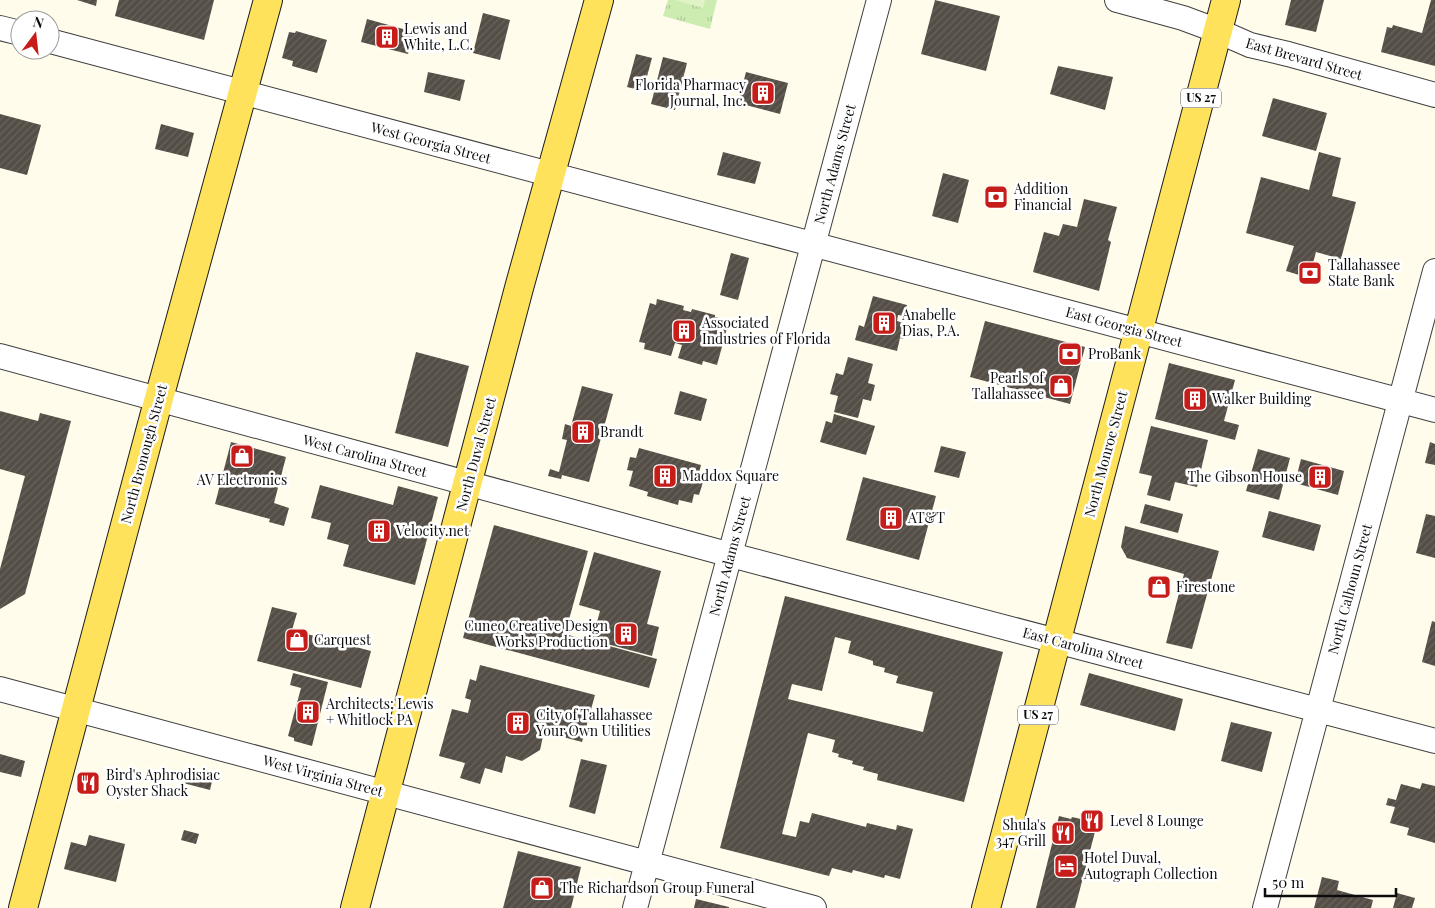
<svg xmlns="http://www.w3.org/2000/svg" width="1435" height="908" viewBox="0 0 1435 908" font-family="'Playfair Display',serif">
<defs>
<pattern id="park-tufts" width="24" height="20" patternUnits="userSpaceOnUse" patternTransform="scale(1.25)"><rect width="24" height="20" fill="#ccecb2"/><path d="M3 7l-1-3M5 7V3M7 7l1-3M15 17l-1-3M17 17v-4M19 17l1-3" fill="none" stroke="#aec998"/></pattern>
<pattern id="building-hatch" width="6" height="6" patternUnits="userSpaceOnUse" patternTransform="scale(1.25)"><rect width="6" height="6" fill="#554e47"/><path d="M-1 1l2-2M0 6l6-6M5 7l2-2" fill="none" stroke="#68635d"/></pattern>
</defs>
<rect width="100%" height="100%" fill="#fffceb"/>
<path fill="url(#park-tufts)" d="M 668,0 L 717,0 L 710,29 L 663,16 Z"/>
<path fill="#dff3c4" d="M 675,0 L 705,0 L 703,8 Z"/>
<path fill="url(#building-hatch)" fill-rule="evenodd" d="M 77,0 L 97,0 L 96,6 Z
M 119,0 L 214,0 L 204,40 L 115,16 Z
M 935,0 L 1000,16 L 986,71 L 921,54 Z
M 1291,0 L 1324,0 L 1316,32 L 1285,25 Z
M 1431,0 L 1435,0 L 1435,66 L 1381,52 L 1387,27 L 1392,28 L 1393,25 L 1422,33 Z
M 483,13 L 510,20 L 500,60 L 473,53 Z
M 367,19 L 414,32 L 408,54 L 361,42 Z
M 296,31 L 327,40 L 317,73 L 292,66 L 293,61 L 282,58 L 289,32 L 295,33 Z
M 636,54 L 652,58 L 643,91 L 627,87 Z
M 663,57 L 687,63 L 675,110 L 651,104 Z
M 1058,66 L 1113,77 L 1105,110 L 1050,94 Z
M 428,72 L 465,80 L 460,101 L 424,92 Z
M 746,72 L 788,83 L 780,114 L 738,103 Z
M 1273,98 L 1327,113 L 1316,151 L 1262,136 Z
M 0,114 L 41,125 L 27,175 L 0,168 Z
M 161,124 L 194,133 L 188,157 L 155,149 Z
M 723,152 L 761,162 L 755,184 L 717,175 Z
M 1319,152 L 1341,158 L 1332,196 L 1356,202 L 1341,259 L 1316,252 L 1309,278 L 1286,271 L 1294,246 L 1246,233 L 1261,177 L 1309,190 Z
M 943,173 L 969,180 L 958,223 L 932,216 Z
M 1084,199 L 1117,207 L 1108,240 L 1111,242 L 1099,291 L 1033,272 L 1044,232 L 1059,236 L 1063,224 L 1077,227 Z
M 731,253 L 749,258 L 738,300 L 720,295 Z
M 873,296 L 907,305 L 904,316 L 898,315 L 897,321 L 907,324 L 903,339 L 900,338 L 897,351 L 855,340 L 859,325 L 864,327 Z
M 657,299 L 684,306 L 683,310 L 691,312 L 692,309 L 715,315 L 715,317 L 729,321 L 717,365 L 703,361 L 702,365 L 678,358 L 682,345 L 675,343 L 671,356 L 644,349 L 645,343 L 639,342 L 650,303 L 656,305 Z
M 985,321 L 1085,347 L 1070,404 L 970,377 Z
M 416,352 L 469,366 L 448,447 L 395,433 Z
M 848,357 L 873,364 L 868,383 L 875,385 L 871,401 L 863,399 L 858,418 L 834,412 L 838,396 L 830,394 L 836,373 L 843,375 Z
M 1169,363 L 1235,380 L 1224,421 L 1239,425 L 1235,440 L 1155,419 Z
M 582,386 L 613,394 L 589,482 L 562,475 L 561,479 L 548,476 L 550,469 L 559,472 L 567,440 L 562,439 L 565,424 L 571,426 Z
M 680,391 L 707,399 L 701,421 L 674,414 Z
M 0,411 L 38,421 L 40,413 L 71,421 L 25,594 L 0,609 L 0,569 L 25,476 L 0,469 Z
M 834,414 L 875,426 L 866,455 L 820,442 L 826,421 L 832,423 Z
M 1151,426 L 1208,440 L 1197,487 L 1175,482 L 1170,501 L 1147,495 L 1152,476 L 1139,473 Z
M 231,442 L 286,457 L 274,503 L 289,508 L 284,526 L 269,522 L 270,519 L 215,504 Z
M 1430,442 L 1435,444 L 1435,465 L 1425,463 Z
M 941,446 L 966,452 L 959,478 L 934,472 Z
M 639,448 L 701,465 L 697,480 L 703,482 L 699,495 L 694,494 L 692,503 L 679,500 L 678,505 L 647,496 L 648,492 L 629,486 L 633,471 L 627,470 L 630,457 L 636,458 Z
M 1258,449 L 1290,458 L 1279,500 L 1246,491 Z
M 1301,459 L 1344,471 L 1338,495 L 1295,483 Z
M 863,477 L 936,496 L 919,560 L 846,540 Z
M 320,485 L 393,505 L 398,486 L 438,497 L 415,585 L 343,566 L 349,545 L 327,539 L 331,523 L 311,518 Z
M 1145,504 L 1183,514 L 1178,533 L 1140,523 Z
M 1269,511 L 1321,525 L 1314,551 L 1262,537 Z
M 1426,514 L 1435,516 L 1435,558 L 1416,553 Z
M 494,525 L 588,551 L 565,634 L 657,659 L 649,688 L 463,638 Z
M 1125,526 L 1219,551 L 1192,649 L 1166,643 L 1184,574 L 1127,558 L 1121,547 Z
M 594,552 L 661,571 L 647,624 L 659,627 L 652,656 L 592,640 L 600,611 L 579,605 Z
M 785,596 L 1003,652 L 964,802 L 877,780 L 878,774 L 863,770 L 864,767 L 852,764 L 853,761 L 838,757 L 839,754 L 832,752 L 835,740 L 808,733 L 782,834 L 796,837 L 800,821 L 809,823 L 812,813 L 866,827 L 867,823 L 896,830 L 897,825 L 913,829 L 900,879 L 885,875 L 884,878 L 853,870 L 852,873 L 832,868 L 829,876 L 720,848 ZM 835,637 L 851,641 L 848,653 L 873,661 L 873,665 L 885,668 L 884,672 L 898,676 L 896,683 L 933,692 L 923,732 L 788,699 L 792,684 L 822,691 Z
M 272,607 L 297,613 L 292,630 L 371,651 L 361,688 L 257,661 Z
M 1432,621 L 1435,622 L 1435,666 L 1422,662 Z
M 480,665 L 595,695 L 582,742 L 544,732 L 540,750 L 522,761 L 506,756 L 502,773 L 485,768 L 480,784 L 460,778 L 465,763 L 439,756 L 452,709 L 468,713 L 471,700 L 465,698 L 470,679 L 476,681 Z
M 293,673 L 328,682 L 312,746 L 294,741 L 294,738 L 288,736 L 301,688 L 290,685 Z
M 1089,673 L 1183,699 L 1175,731 L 1080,705 Z
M 1231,722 L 1272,732 L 1262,772 L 1221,761 Z
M 0,754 L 25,761 L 21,777 L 0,772 Z
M 581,759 L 607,765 L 595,814 L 569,807 Z
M 186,770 L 213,777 L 210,790 L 183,783 Z
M 1422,783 L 1435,786 L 1435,843 L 1407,835 L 1409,828 L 1390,823 L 1395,807 L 1386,805 L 1388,798 L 1396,800 L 1401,784 L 1420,789 Z
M 1082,812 L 1104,818 L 1103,826 L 1096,828 L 1075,908 L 1036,908 L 1059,816 L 1071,819 L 1072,817 L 1081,819 Z
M 184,830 L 199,834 L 196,844 L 181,840 Z
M 89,835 L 125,844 L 116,882 L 64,869 L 71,842 L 86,846 Z
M 518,851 L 581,867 L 571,908 L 503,908 Z
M 1322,877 L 1339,881 L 1337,890 L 1373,900 L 1371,908 L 1314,908 Z
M 1397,893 L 1415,898 L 1412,908 L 1393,908 Z
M 696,899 L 729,907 L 729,908 L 694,908 Z"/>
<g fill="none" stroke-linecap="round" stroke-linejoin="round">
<g stroke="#3f3f3f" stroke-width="26">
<path id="minor" d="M 1117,0 L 1183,18 L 1218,31 L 1250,45 L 1288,54 L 1435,95
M 0,28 L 20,33
M 50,41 L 1435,410
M 0,356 L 731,555 L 1435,741
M 0,689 L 814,908
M 635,908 L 879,0
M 1265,908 L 1435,271"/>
</g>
<g stroke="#1d1d1d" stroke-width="30">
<path id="major" d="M 23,908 L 159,398 L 268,0
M 355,908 L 519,288 L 599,0
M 986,908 L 1226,0"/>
</g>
<use href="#minor" stroke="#fff" stroke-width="24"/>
<use href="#major" stroke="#ffe25b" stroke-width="28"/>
</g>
<defs>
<g id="building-square" transform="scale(1.25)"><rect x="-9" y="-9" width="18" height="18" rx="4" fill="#c61d1a" stroke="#fff"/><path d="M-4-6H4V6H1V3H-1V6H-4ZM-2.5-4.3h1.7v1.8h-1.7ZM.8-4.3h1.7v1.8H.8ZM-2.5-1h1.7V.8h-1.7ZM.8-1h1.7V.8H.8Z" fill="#fff"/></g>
<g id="bank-square" transform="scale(1.25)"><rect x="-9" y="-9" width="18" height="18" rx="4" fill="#c61d1a" stroke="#fff"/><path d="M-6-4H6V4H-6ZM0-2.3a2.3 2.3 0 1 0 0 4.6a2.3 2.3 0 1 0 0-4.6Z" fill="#fff"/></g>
<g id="shop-square" transform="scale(1.25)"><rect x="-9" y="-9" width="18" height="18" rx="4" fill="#c61d1a" stroke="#fff"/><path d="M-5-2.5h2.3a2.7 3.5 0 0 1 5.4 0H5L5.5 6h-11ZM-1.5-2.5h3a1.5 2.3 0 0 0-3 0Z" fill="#fff"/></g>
<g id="restaurant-square" transform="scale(1.25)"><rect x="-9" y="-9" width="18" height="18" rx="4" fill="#c61d1a" stroke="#fff"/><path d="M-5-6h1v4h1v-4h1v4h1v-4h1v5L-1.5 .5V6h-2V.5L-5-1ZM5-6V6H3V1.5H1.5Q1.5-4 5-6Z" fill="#fff"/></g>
<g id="hotel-square" transform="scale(1.25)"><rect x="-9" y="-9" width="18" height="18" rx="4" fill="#c61d1a" stroke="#fff"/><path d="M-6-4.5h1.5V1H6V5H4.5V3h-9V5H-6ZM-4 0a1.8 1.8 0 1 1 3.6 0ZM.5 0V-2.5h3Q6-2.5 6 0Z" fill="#fff"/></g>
</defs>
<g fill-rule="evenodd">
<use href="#building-square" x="387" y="37"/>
<use href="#building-square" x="763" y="93"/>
<use href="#bank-square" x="996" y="197"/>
<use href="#bank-square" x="1310" y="273"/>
<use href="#building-square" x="884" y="323"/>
<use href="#building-square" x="684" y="331"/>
<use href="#bank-square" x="1070" y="354"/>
<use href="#shop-square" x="1061" y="386"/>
<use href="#building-square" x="1195" y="399"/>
<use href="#building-square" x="583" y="432"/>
<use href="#shop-square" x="242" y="456"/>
<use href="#building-square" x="665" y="476"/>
<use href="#building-square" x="1320" y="477"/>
<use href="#building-square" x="891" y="518"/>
<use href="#building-square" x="379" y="531"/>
<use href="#shop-square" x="1159" y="587"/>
<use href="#building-square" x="626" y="634"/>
<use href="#shop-square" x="297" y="640"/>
<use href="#building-square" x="308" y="712"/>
<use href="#building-square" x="518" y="723"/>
<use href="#restaurant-square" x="88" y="783"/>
<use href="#restaurant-square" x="1092" y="821"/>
<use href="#restaurant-square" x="1063" y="833"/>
<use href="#hotel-square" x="1066" y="866"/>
<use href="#shop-square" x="542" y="888"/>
</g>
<g text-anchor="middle" stroke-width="5" stroke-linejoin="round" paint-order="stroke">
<g fill="#fff" stroke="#555" stroke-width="1">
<rect x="1181" y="88.5" width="40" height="19" rx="4"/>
<rect x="1018" y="705.5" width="40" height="19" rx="4"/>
</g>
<g font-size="12" font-weight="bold" fill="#0c0c0c">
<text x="1201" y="102">US 27</text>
<text x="1038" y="719">US 27</text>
</g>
<g font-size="14" fill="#0c0c0c" stroke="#fff" text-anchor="start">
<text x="404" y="34">Lewis and<tspan x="404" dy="16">White, L.C.</tspan></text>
<text x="746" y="90" text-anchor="end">Florida Pharmacy<tspan x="746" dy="16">Journal, Inc.</tspan></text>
<text x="1014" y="194">Addition<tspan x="1014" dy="16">Financial</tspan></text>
<text x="1328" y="270">Tallahassee<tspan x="1328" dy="16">State Bank</tspan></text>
<text x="902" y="320">Anabelle<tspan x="902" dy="16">Dias, P.A.</tspan></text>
<text x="702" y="328">Associated<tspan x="702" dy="16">Industries of Florida</tspan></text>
<text x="1088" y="359">ProBank</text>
<text x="1044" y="383" text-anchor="end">Pearls of<tspan x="1044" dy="16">Tallahassee</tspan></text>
<text x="1212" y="404">Walker Building</text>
<text x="600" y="437">Brandt</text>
<text x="682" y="481">Maddox Square</text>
<text x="1302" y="482" text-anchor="end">The Gibson House</text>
<text x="242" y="485" text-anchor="middle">AV Electronics</text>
<text x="908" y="523">AT&amp;T</text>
<text x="396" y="536">Velocity.net</text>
<text x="1176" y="592">Firestone</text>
<text x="608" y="631" text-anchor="end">Cuneo Creative Design<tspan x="608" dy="16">Works Production</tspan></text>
<text x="314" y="645">Carquest</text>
<text x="326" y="709">Architects: Lewis<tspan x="326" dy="16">+ Whitlock PA</tspan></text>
<text x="536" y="720">City of Tallahassee<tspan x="536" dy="16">Your Own Utilities</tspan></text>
<text x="106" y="780">Bird's Aphrodisiac<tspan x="106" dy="16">Oyster Shack</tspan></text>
<text x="1110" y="826">Level 8 Lounge</text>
<text x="1046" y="830" text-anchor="end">Shula's<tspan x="1046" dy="16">347 Grill</tspan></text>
<text x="1084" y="863">Hotel Duval,<tspan x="1084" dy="16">Autograph Collection</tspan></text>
<text x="560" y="893">The Richardson Group Funeral</text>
</g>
<g font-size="14" fill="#0c0c0c" stroke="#fff">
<text transform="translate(1304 59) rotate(16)" y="5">East Brevard Street</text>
<text transform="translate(431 143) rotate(15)" y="5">West Georgia Street</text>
<text transform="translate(835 164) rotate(-75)" y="5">North Adams Street</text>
<text transform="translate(1124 327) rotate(15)" y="5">East Georgia Street</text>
<text transform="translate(144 454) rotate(-75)" y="5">North Bronough Street</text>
<text transform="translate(476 454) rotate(-75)" y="5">North Duval Street</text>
<text transform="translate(1106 454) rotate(-75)" y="5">North Monroe Street</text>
<text transform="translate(365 456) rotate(15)" y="5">West Carolina Street</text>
<text transform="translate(730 556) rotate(-75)" y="5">North Adams Street</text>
<text transform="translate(1350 589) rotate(-75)" y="5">North Calhoun Street</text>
<text transform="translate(1083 648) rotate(15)" y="5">East Carolina Street</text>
<text transform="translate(323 776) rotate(15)" y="5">West Virginia Street</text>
</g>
</g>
<g transform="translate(35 35) rotate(15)"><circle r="24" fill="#ffffff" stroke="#9e9e9e"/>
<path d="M0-4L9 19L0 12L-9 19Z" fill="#c61d1a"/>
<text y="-8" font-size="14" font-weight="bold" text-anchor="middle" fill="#0c0c0c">N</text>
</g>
<path d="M1265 888v8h131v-8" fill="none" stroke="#0c0c0c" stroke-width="2.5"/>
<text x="1272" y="888" font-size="15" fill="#0c0c0c" stroke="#ffffff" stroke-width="4" paint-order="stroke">50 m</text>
</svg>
